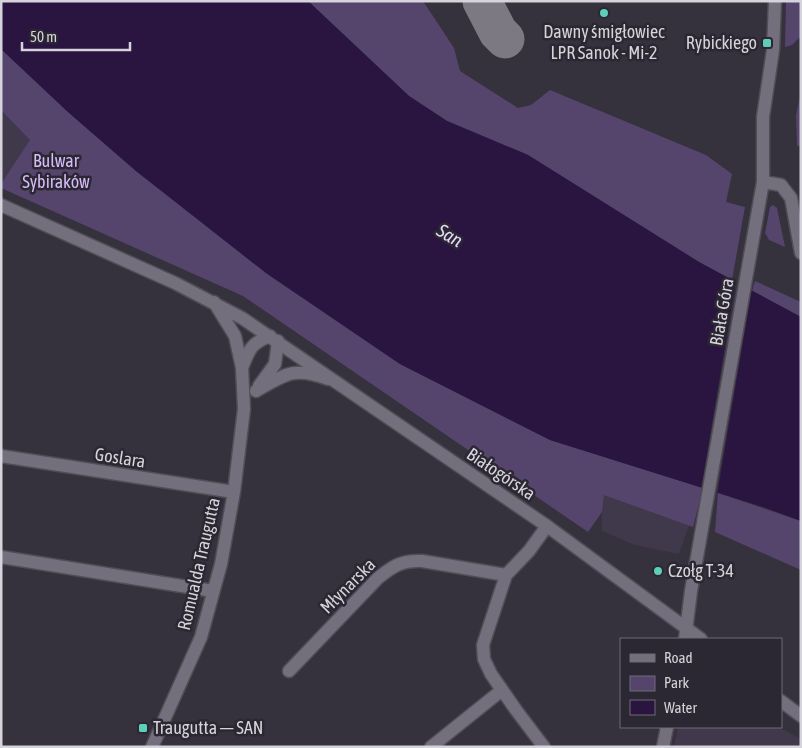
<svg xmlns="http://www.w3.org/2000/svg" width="802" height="748" viewBox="0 0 802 748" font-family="'Asap Condensed',sans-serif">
<rect width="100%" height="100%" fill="#35313d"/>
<path fill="#40394c" d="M 1,110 L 31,140 L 3,181 L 1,180 Z
M 604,494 L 689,525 L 679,554 L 635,545 L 602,531 L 602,512 Z
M 678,727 L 778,727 L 801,739 L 801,747 L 674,747 Z"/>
<path fill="#55456c" d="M 308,1 L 423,1 L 454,48 L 460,71 L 518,108 L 531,105 L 550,90 L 706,155 L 732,174 L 726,202 L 745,207 L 732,280 L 699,262 L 528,155 L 447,121 L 409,96 Z
M 786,1 L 801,1 L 801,36 L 792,45 L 785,47 Z
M 1,49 L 68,112 L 136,171 L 266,273 L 400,364 L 550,440 L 703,488 L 693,527 L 604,495 L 602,512 L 588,532 L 243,296 L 1,188 L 1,184 L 30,140 L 1,110 Z
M 801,92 L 801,145 L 797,146 L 796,115 Z
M 773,205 L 777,208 L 785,247 L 769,240 L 765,233 L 770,207 Z
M 755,281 L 801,302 L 801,317 L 752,291 Z
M 718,493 L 801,521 L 801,570 L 715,532 Z"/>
<path fill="#2a1541" d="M 1,1 L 308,1 L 409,96 L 447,121 L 528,155 L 699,262 L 801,317 L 801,521 L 766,508 L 550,440 L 400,364 L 266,273 L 136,171 L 68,112 L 1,49 Z"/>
<path fill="#35313d" d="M 736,280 L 752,288 L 717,495 L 701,490 Z"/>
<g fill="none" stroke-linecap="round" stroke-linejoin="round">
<path stroke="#7c7983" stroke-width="39" d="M 482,1 L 498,32 L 505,39"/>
<g stroke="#514d57" stroke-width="15">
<path id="minor" d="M 763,182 L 781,185 L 791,198 L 801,253
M 242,368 C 249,350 251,343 270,336
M 259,386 L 275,364 L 278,341
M 256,391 C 285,374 294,366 328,379
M 1,456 L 234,492
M 1,557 L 213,591
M 685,639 L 691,591 L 763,182 L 763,117 L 773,50 L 775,1
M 289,671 L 378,578 C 393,566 402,560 422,561 L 506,575
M 152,747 L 201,637 L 221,564 L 234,492 L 244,409 L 242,368 L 235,336 L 214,302
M 431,747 L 502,690
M 544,747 L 516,710 L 491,674 L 484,659 L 483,645 L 506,575 L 529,551 L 547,526
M 663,747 L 667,727"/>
</g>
<g stroke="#514d57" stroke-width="15">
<path id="tertiary" d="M 1,205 L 175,283 L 242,318 L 547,526 L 701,639
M 781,701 L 801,716"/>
</g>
<use href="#minor" stroke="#746f7d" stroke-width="12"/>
<use href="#tertiary" stroke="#746f7d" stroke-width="12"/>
</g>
<g fill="#5dceb9" stroke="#2b2733" stroke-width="2">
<circle cx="604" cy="13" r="5"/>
<rect x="762" y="38" width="10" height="10" rx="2.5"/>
<circle cx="658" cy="571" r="5"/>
<rect x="138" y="723" width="10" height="10" rx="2.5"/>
</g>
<g text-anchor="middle" stroke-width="5" stroke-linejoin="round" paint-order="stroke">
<g font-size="18" fill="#d5d3db" stroke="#2b2733" text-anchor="start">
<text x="604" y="38" text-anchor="middle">Dawny śmigłowiec<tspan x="604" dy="21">LPR Sanok - Mi-2</tspan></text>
<text x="757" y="49" text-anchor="end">Rybickiego</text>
<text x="668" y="577">Czołg T-34</text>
<text x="153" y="734">Traugutta — SAN</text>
</g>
<g font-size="18" fill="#d4bcf9" stroke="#2b2733">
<text x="56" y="167">Bulwar<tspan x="56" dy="21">Sybiraków</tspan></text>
</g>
<g font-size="18" fill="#d5d3db" stroke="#2b2733">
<text transform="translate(722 312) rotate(-80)" y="6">Biała Góra</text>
<text transform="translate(120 458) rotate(9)" y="6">Goslara</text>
<text transform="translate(501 474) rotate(34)" y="6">Białogórska</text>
<text transform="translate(199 564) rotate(-77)" y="6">Romualda Traugutta</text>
<text transform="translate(348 586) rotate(-45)" y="6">Młynarska</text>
</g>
<g font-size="19" font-style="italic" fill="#e4d8f8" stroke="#2b2733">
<text transform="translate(450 235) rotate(31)" y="7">San</text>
</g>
</g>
<rect width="802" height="748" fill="none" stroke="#d5d3db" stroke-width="5"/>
<rect x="620" y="638" width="162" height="90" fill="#2b2733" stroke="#6f6c76"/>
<rect x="630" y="654" width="25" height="8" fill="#746f7d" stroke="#6f6c76"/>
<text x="664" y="663" font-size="15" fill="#d5d3db">Road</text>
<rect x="630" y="676" width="25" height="15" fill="#55456c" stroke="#6f6c76"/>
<text x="664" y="688" font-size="15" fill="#d5d3db">Park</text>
<rect x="630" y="700" width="25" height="15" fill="#2a1541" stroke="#6f6c76"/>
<text x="664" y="713" font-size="15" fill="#d5d3db">Water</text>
<path d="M22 42v8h108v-8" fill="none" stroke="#d5d3db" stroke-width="2.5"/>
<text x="30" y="42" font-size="15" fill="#d5d3db" stroke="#2b2733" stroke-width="4" paint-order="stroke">50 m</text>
</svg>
